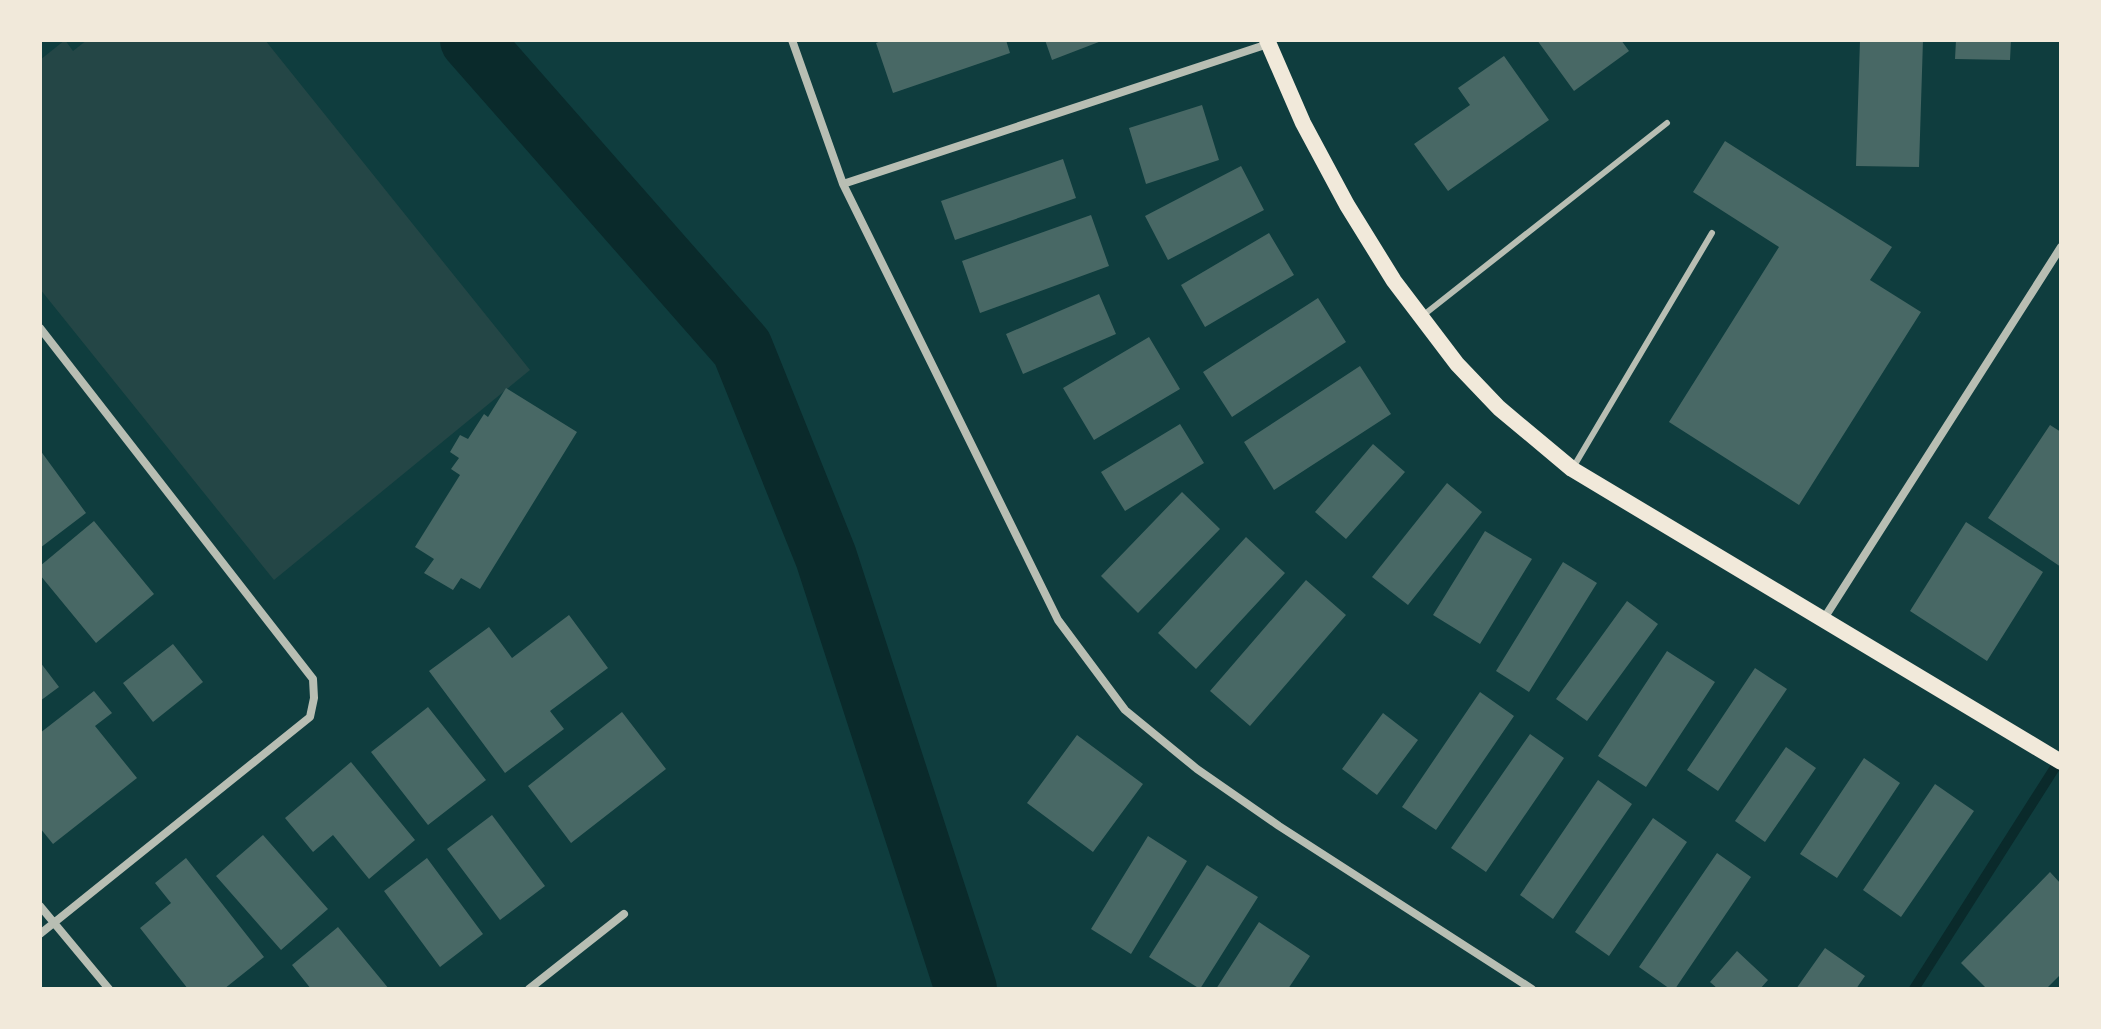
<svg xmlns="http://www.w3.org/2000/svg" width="2101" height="1029" viewBox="0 0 2101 1029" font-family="'Fira Sans',sans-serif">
<rect width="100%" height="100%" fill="#0f3d3e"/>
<path fill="#244646" d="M 65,40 L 73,51 L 87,40 L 265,40 L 530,370 L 274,580 L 40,289 L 40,60 Z"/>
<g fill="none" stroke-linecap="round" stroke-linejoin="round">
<path stroke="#0a2a2b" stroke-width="10" d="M 1914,989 L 2061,758"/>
<path stroke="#0a2a2b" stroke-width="62" d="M 471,40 L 742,348 L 826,557 L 966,989"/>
</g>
<path fill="#486865" d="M 884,40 L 1006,40 L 1010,53 L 893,93 L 876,43 Z
M 1045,40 L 1104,40 L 1052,60 Z
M 1537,40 L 1621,40 L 1629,51 L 1574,91 Z
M 1860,40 L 1923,40 L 1919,167 L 1856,166 Z
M 1956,40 L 2011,40 L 2010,60 L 1955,59 Z
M 1504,56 L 1549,120 L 1448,191 L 1414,144 L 1470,105 L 1458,88 Z
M 1202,105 L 1219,160 L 1146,184 L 1129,128 Z
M 1725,141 L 1892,247 L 1870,280 L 1921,312 L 1799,505 L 1669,422 L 1779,247 L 1693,192 Z
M 1063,159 L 1076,198 L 955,240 L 941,201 Z
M 1241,166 L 1264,210 L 1168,260 L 1145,216 Z
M 1091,215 L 1109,266 L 980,313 L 962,261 Z
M 1269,233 L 1294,275 L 1205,327 L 1181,285 Z
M 1099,294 L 1116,334 L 1023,374 L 1006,334 Z
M 1318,298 L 1346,342 L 1232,417 L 1203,372 Z
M 1149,337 L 1180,389 L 1094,440 L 1063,388 Z
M 1360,366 L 1391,414 L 1274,490 L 1244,442 Z
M 506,388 L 577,432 L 480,589 L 461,578 L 453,590 L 424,573 L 434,559 L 415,547 L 460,475 L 451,469 L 459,458 L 450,452 L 460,435 L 468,439 L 484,414 L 488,417 Z
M 1180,424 L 1204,463 L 1125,511 L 1101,472 Z
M 2050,425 L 2061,432 L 2061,567 L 1988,518 Z
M 1373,444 L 1405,472 L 1346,539 L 1315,512 Z
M 40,450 L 86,513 L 40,548 Z
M 1447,483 L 1482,512 L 1408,605 L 1372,577 Z
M 1182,492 L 1220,529 L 1138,613 L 1101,576 Z
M 94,521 L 154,594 L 96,643 L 40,575 L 40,566 Z
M 1966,522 L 2043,572 L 1987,661 L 1910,611 Z
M 1485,531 L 1532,559 L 1480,644 L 1433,615 Z
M 1246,537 L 1285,573 L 1196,669 L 1158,633 Z
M 1563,562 L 1597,583 L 1529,692 L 1496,671 Z
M 1306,580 L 1346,615 L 1250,726 L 1210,691 Z
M 1627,601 L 1658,624 L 1587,721 L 1556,699 Z
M 569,615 L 608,668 L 550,711 L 564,729 L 505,773 L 429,671 L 489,627 L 512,658 Z
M 173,644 L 203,682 L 153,722 L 123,683 Z
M 1667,651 L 1715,682 L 1646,787 L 1598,756 Z
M 40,662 L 59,687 L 40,701 Z
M 1755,668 L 1787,689 L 1718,791 L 1687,770 Z
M 94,691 L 112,713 L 95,726 L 137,778 L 53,844 L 40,828 L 40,733 Z
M 1480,692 L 1514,716 L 1436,830 L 1402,807 Z
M 428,707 L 486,780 L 428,825 L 371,752 Z
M 622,712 L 666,769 L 571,843 L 528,786 Z
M 1383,713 L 1418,740 L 1377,795 L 1342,769 Z
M 1530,734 L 1564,758 L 1486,872 L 1451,848 Z
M 1077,735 L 1143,784 L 1093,852 L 1027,803 Z
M 1786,747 L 1816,768 L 1765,842 L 1735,821 Z
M 1864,758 L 1900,783 L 1837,878 L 1800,854 Z
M 351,762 L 415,840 L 369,879 L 333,835 L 313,852 L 285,818 Z
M 1598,780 L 1632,804 L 1553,919 L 1520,895 Z
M 1935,784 L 1974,811 L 1901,917 L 1863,890 Z
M 492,815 L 545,886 L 500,920 L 447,849 Z
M 1653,818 L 1687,842 L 1609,956 L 1575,932 Z
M 263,835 L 328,909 L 281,950 L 216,876 Z
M 1148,836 L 1187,861 L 1131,954 L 1091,929 Z
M 1717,853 L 1751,877 L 1675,989 L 1670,989 L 1639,967 Z
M 186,858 L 264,957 L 224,989 L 188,989 L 140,928 L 171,903 L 155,883 Z
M 427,858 L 483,934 L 440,967 L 384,891 Z
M 1207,865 L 1258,897 L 1200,989 L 1149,957 Z
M 2050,872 L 2061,884 L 2061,974 L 2046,989 L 1987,989 L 1961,963 Z
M 1259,922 L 1310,956 L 1288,989 L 1216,989 Z
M 338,927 L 389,989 L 311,989 L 292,965 Z
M 1825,948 L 1865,976 L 1856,989 L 1796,989 Z
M 1737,951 L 1768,980 L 1760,989 L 1718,989 L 1710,982 Z"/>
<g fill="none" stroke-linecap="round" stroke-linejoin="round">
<path stroke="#b8beb3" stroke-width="6" d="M 1421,317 L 1667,123
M 1574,466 L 1712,233"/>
<path stroke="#b8beb3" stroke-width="8" d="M 792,40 L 843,184 L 1058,620 L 1125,710 L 1197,769 L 1279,826 L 1532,989
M 843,184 L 1268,44
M 40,328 L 313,679 L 314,698 L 310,717 L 40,934
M 1823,620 L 2061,247
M 40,906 L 109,989
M 529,989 L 624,914"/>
<path stroke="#f1e9da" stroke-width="16" d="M 1267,40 L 1303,123 L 1347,205 L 1394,281 L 1457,364 L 1499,408 L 1572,469 L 2061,762"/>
</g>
<rect width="2101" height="1029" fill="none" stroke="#f1e9da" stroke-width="84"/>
</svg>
